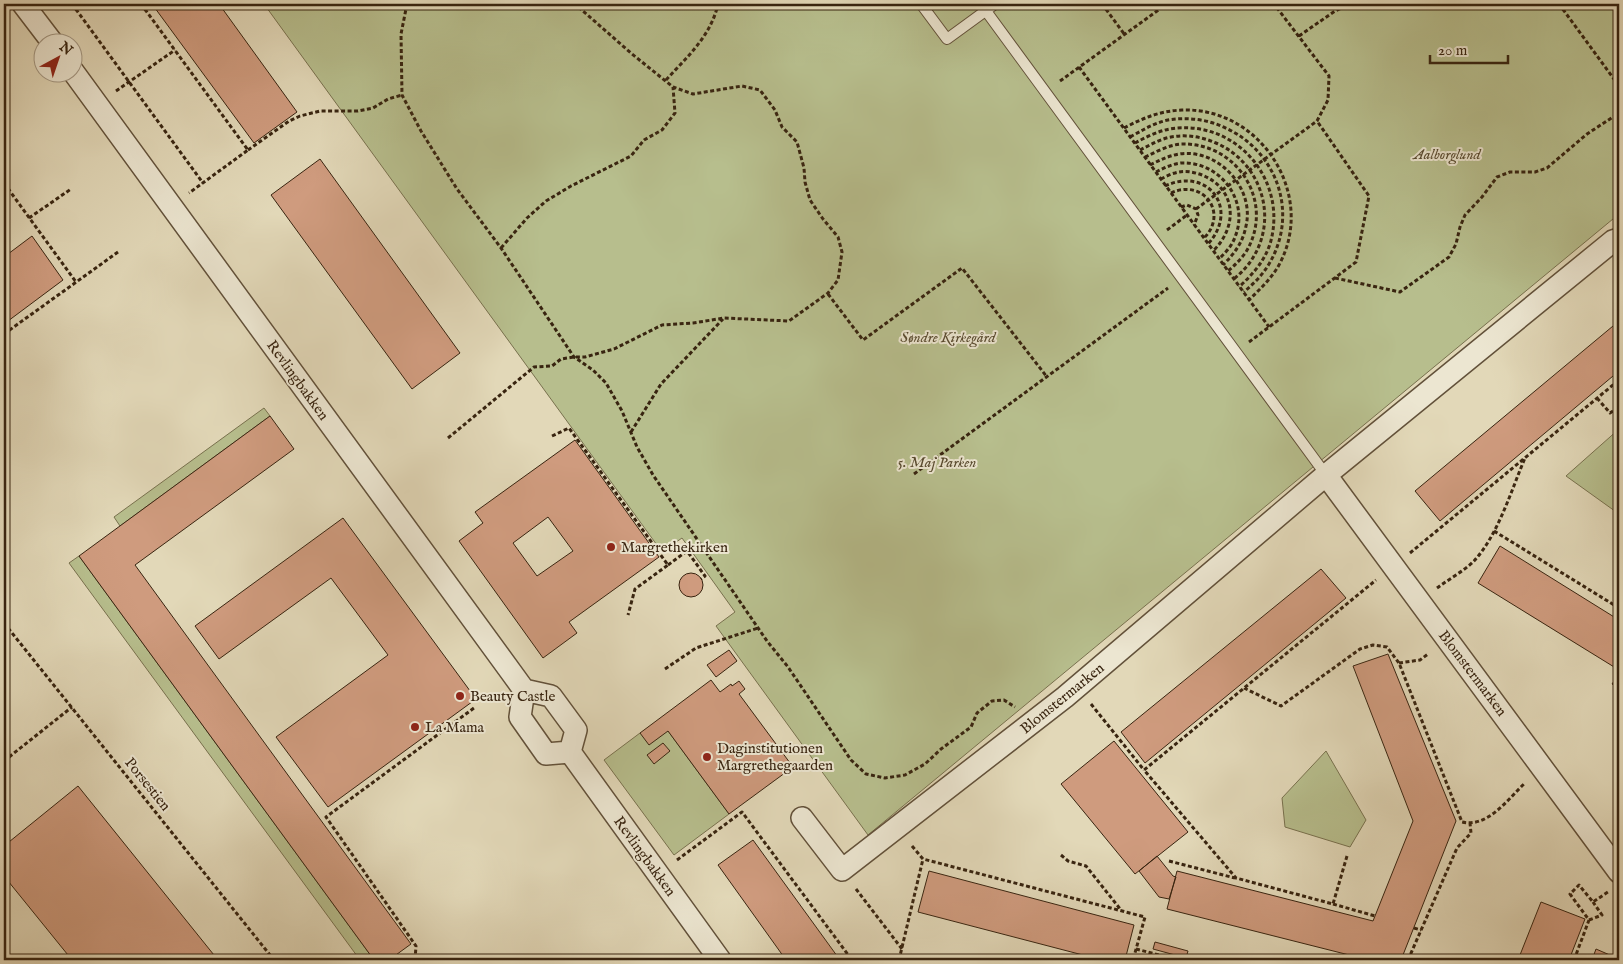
<svg xmlns="http://www.w3.org/2000/svg" width="1623" height="964" viewBox="0 0 1623 964" font-family="'IM FELL English',serif">
<rect width="100%" height="100%" fill="#e2d8b8"/>
<filter id="stains"><feTurbulence type="fractalNoise" baseFrequency=".004" numOctaves="4"/><feColorMatrix values="0 0 0 0 .2 0 0 0 0 .09 0 0 0 0 .02 0 0 0 .5 -.17"/></filter>
<radialGradient id="worn" r=".72"><stop offset=".6" stop-color="#630" stop-opacity="0"/><stop offset="1" stop-color="#630" stop-opacity=".3"/></radialGradient>
<path fill="#b7be8d" stroke="#78714e" d="M 264,4 L 1619,4 L 1619,214 L 868,835 L 716,626 L 735,612 L 682,538 L 662,552 Z
M 264,408 L 270,416 L 120,526 L 114,517 Z
M 1619,429 L 1619,514 L 1566,476 Z
M 79,556 L 374,960 L 360,960 L 69,563 Z
M 668,731 L 729,814 L 674,855 L 604,760 L 640,733 Z
M 1326,751 L 1366,820 L 1350,847 L 1285,827 L 1282,798 Z"/>
<path fill="#cf9b7e" stroke="#382410" fill-rule="evenodd" d="M 152,4 L 219,4 L 297,112 L 254,143 Z
M 320,159 L 460,353 L 412,389 L 271,195 Z
M 32,236 L 63,280 L 4,324 L 4,257 Z
M 1619,321 L 1619,371 L 1440,521 L 1415,491 Z
M 270,416 L 294,449 L 135,565 L 411,944 L 389,960 L 374,960 L 79,556 Z
M 575,440 L 659,557 L 569,622 L 577,633 L 543,658 L 459,541 L 483,523 L 475,512 ZM 548,517 L 573,551 L 537,576 L 513,543 Z
M 343,518 L 476,699 L 328,807 L 276,737 L 388,655 L 331,578 L 219,659 L 195,626 Z
M 1500,546 L 1619,620 L 1619,670 L 1478,583 Z
M 1321,569 L 1346,598 L 1145,763 L 1121,732 Z
M679 585a12 12 0 1 1 24 0a12 12 0 1 1-24 0Z
M 729,650 L 737,661 L 716,677 L 707,665 Z
M 1388,654 L 1456,821 L 1401,960 L 1369,960 L 1167,909 L 1177,871 L 1373,921 L 1413,821 L 1353,666 Z
M 1619,674 L 1619,688 L 1612,684 Z
M 711,680 L 720,692 L 731,684 L 732,686 L 739,681 L 745,689 L 739,694 L 793,767 L 729,814 L 668,731 L 649,745 L 640,733 Z
M 1114,741 L 1188,832 L 1135,874 L 1061,784 Z
M 663,743 L 670,751 L 654,764 L 647,755 Z
M 78,786 L 218,960 L 72,960 L 4,876 L 4,846 Z
M 753,840 L 840,960 L 786,960 L 718,865 Z
M 1157,856 L 1173,876 L 1176,877 L 1169,899 L 1159,897 L 1139,871 Z
M 929,871 L 1134,925 L 1125,960 L 1102,960 L 918,912 Z
M 1541,902 L 1585,919 L 1569,960 L 1518,960 Z
M 1155,942 L 1188,951 L 1186,958 L 1153,949 Z
M 1596,949 L 1619,959 L 1619,960 L 1592,960 Z"/>
<g fill="none" stroke-linecap="round" stroke-linejoin="round">
<g stroke="#62513a" stroke-width="12">
<path id="service" d="M 921,4 L 947,39 L 995,4
M 986,11 L 1326,475"/>
</g>
<g stroke="#62513a" stroke-width="24">
<path id="minor" d="M 23,4 L 52,42
M 72,70 L 511,672 L 524,690 L 551,696 L 576,730 L 570,752
M 1326,475 L 1619,872
M 524,690 L 520,717 L 546,754 L 570,752
M 570,752 L 720,960
M 802,818 L 842,870 L 1065,697 L 1326,475 L 1613,241 L 1619,239"/>
</g>
<path stroke="#382410" stroke-width="3" stroke-dasharray="4 2.5" stroke-linecap="butt" d="M 72,4 L 203,183
M 141,4 L 248,150 L 189,193
M 407,4 L 401,34 L 402,95 L 421,131 L 457,189 L 501,248 L 574,357 L 593,370 L 606,383 L 622,411 L 637,447 L 653,475 L 767,641 L 788,667 L 851,760 L 866,774 L 885,778 L 905,775 L 925,764 L 941,749 L 971,727 L 977,713 L 992,701 L 1004,700 L 1015,707
M 1102,4 L 1125,35
M 1559,4 L 1619,86
M 1299,36 L 1335,11 L 1350,4
M 1079,67 L 1269,327
M 666,80 C 687,57 711,36 718,4
M 1060,81 L 1164,6 L 1175,4
M 116,91 L 175,50
M 1124,128 C 1143,118 1160,111 1182,110 C 1261,107 1317,195 1279,265 C 1271,279 1260,289 1249,300
M 1130,137 C 1143,130 1154,123 1168,120 C 1186,117 1205,119 1221,126 C 1276,148 1300,212 1269,264 C 1262,276 1253,284 1244,292
M 1135,143 C 1148,136 1162,129 1177,128 C 1241,123 1288,184 1270,244 C 1264,262 1252,275 1239,287
M 248,150 L 289,121 L 300,116 L 320,111 L 358,111 L 373,108 L 388,99 L 402,95
M 1140,150 C 1150,145 1160,139 1171,137 C 1187,134 1202,137 1216,143 C 1260,162 1278,215 1254,256 C 1249,265 1242,272 1234,279
M 1145,157 C 1156,152 1168,145 1181,144 C 1237,142 1276,202 1246,252 C 1241,259 1235,265 1228,271
M 1150,165 C 1160,160 1168,156 1179,154 C 1218,148 1255,188 1246,226 C 1243,242 1235,253 1223,265
M 1156,172 C 1164,168 1172,164 1181,163 C 1220,161 1250,201 1235,237 C 1232,246 1225,253 1219,259
M 1161,179 C 1165,177 1170,174 1175,173 C 1184,170 1194,172 1202,175 C 1237,189 1238,227 1213,251
M 4,183 L 76,282
M 1165,186 C 1208,166 1240,209 1208,244
M 1171,193 C 1203,178 1229,213 1204,238
M 1181,207 L 1187,205 L 1196,209 L 1198,215 L 1194,225
M 1196,209 L 1317,121 L 1328,100 L 1329,76 L 1274,4
M 29,218 L 71,189
M 1167,230 L 1187,215
M 501,248 L 527,218 L 546,201 L 571,186 L 631,156 L 644,140 L 662,130 L 675,113 L 673,87
M 1335,278 L 1400,292 L 1449,257 L 1456,244 L 1460,227 L 1465,215 L 1482,197 L 1497,177 L 1510,172 L 1535,172 L 1547,168 L 1587,134 L 1619,113
M 828,294 L 863,340 L 962,268 L 1047,377
M 4,334 L 118,252
M 1249,342 L 1356,262 L 1369,196 L 1317,121
M 1597,398 L 1610,413 L 1619,407
M 631,432 L 661,384 L 723,319
M 552,436 L 569,428 L 668,565 L 635,589 L 628,615
M 448,438 L 534,367 L 552,366 L 561,359 L 574,357 L 585,357 L 614,349 L 662,325 L 693,323 L 724,318 L 789,321 L 828,293 L 838,280 L 842,252 L 838,237 L 823,219 L 810,200 L 805,182 L 804,168 L 797,142 L 782,127 L 775,110 L 760,90 L 742,86 L 693,94 L 673,87 L 632,54 L 575,4
M 914,474 L 1168,288
M 1494,531 L 1619,608
M 1410,553 L 1619,380
M 668,565 L 687,551 L 705,576 L 701,579
M 1437,588 C 1449,579 1464,571 1474,561 C 1498,535 1511,491 1525,458
M 4,623 L 274,960
M 1399,663 L 1420,660 L 1428,654
M 665,669 L 696,648 L 758,628
M 1244,688 L 1281,706 L 1360,649 L 1373,645 L 1387,647 L 1399,663 L 1462,822 C 1488,828 1508,799 1525,783
M 1091,704 L 1144,770
M 4,761 L 72,707
M 912,846 L 923,859 L 1145,917 L 1133,960
M 1061,855 L 1068,861 L 1086,866 L 1121,910
M 1347,856 L 1333,904 L 1236,878 L 1144,770 L 1376,580
M 677,860 L 742,812 L 852,960
M 1169,861 L 1235,878
M 856,889 L 902,949
M 1333,904 L 1375,916
M 1589,920 L 1602,915 L 1593,902
M 1414,928 L 1421,930
M 1136,949 L 1178,960
M 415,960 L 416,946 L 326,817 L 474,708
M 899,960 L 923,859
M 1408,960 L 1457,848 L 1471,833 L 1470,823
M 1574,960 L 1589,920 L 1570,894 L 1579,885 L 1593,902 L 1608,892"/>
<use href="#service" stroke="#ece6d1" stroke-width="10"/>
<use href="#minor" stroke="#ece6d1" stroke-width="21"/>
</g>
<g fill="#8f2418" stroke="#ece6d1" stroke-width="2">
<circle cx="611" cy="547" r="5"/>
<circle cx="460" cy="696" r="5"/>
<circle cx="415" cy="727" r="5"/>
<circle cx="707" cy="757" r="5"/>
</g>
<g text-anchor="middle" stroke-width="4" stroke-linejoin="round" paint-order="stroke">
<g font-size="15" font-style="italic" fill="#584a2f" stroke="#ece6d1">
<text x="1447" y="159">Aalborglund</text>
<text x="948" y="342">Søndre Kirkegård</text>
<text x="937" y="467">5. Maj Parken</text>
</g>
<g font-size="15" fill="#382410" stroke="#ece6d1">
<text transform="translate(298 380) rotate(54)" y="5">Revlingbakken</text>
<text transform="translate(1473 673) rotate(53)" y="5">Blomstermarken</text>
<text transform="translate(1062 698) rotate(-39)" y="5">Blomstermarken</text>
<text transform="translate(148 784) rotate(51)" y="5">Porsestien</text>
<text transform="translate(645 856) rotate(54)" y="5">Revlingbakken</text>
</g>
<g font-size="15" fill="#382410" stroke="#ece6d1" text-anchor="start">
<text x="621" y="552">Margrethekirken</text>
<text x="470" y="701">Beauty Castle</text>
<text x="425" y="732">La Mama</text>
<text x="717" y="753">Daginstitutionen<tspan x="717" dy="17">Margrethegaarden</tspan></text>
</g>
</g>
<rect width="1623" height="964" fill="none" stroke="#e2d8b8" stroke-width="20"/>
<rect x="5" y="5" width="1613" height="954" fill="none" stroke="#382410" stroke-width="2.5"/>
<rect x="10" y="10" width="1603" height="944" fill="none" stroke="#382410"/>
<g transform="translate(58 58) rotate(40)"><circle r="24" fill="#ece6d1" stroke="#a49884"/>
<path d="M0-4L9 19L0 12L-9 19Z" fill="#8f2418"/>
<text y="-8" font-size="14" font-weight="bold" text-anchor="middle" fill="#382410">N</text>
</g>
<path d="M1430 55v8h78v-8" fill="none" stroke="#382410" stroke-width="2.5"/>
<text x="1438" y="55" font-size="15" fill="#382410" stroke="#ece6d1" stroke-width="4" paint-order="stroke">20 m</text>
<rect width="100%" height="100%" filter="url(#stains)"/>
<rect width="100%" height="100%" fill="url(#worn)"/>
</svg>
